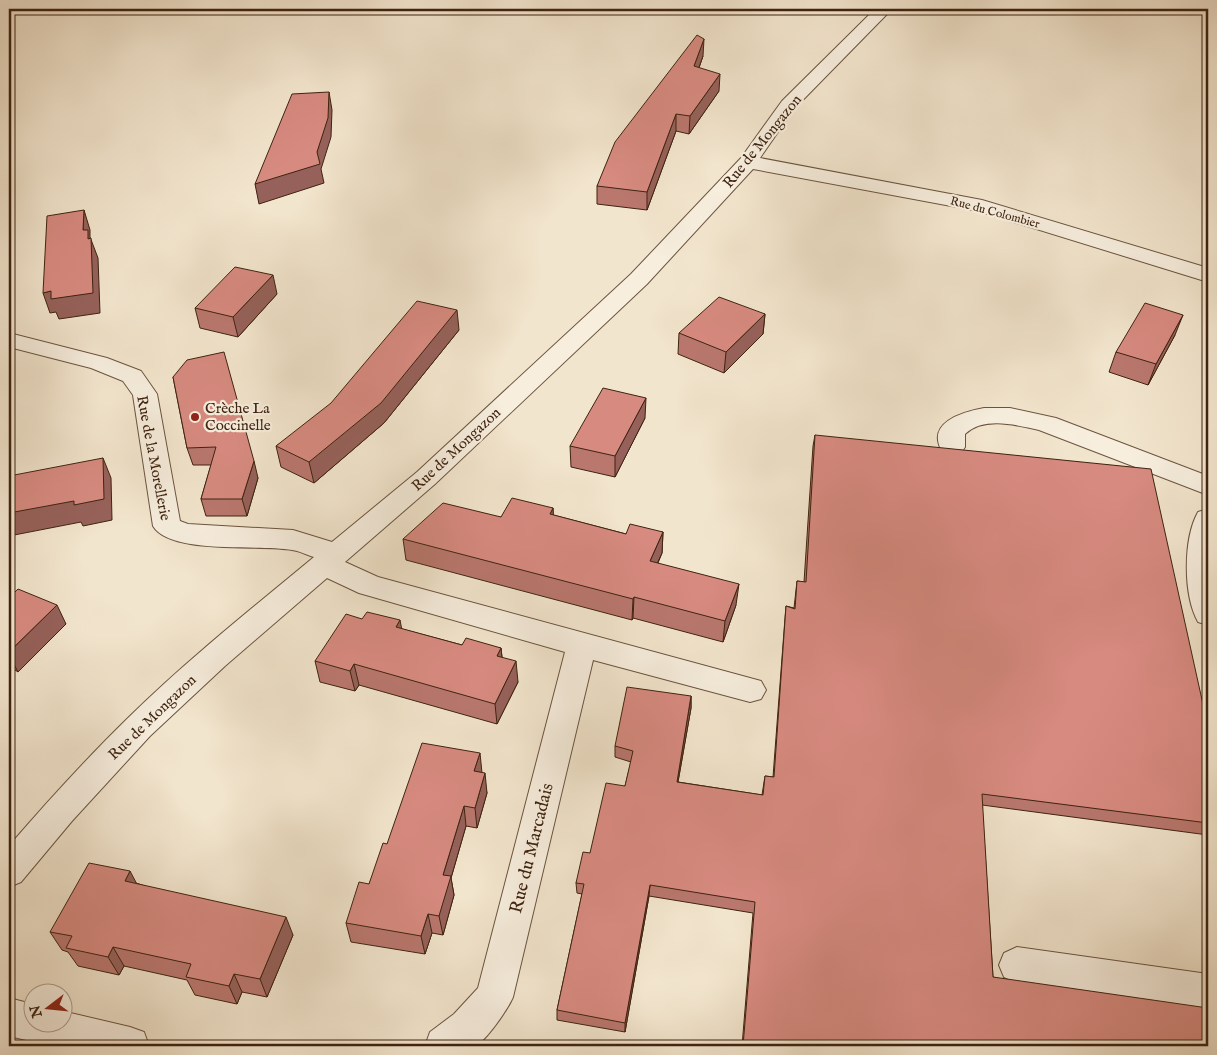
<svg xmlns="http://www.w3.org/2000/svg" width="1217" height="1055" viewBox="0 0 1217 1055" font-family="'IM FELL English',serif">
<rect width="100%" height="100%" fill="#f2e5cd"/>
<filter id="stains"><feTurbulence type="fractalNoise" baseFrequency=".004" numOctaves="4"/><feColorMatrix values="0 0 0 0 .2 0 0 0 0 .09 0 0 0 0 .02 0 0 0 .5 -.17"/></filter>
<radialGradient id="worn" r=".72"><stop offset=".6" stop-color="#630" stop-opacity="0"/><stop offset="1" stop-color="#630" stop-opacity=".3"/></radialGradient>
<g fill="none" stroke-linecap="round" stroke-linejoin="round">
<g stroke="#6b543f" stroke-width="2">
<path id="minor" d="M 875,9 L 892,9 L 794,109 L 760,158 L 982,200 L 1208,268 L 1208,282 L 978,211 L 753,169 L 647,284 L 435,484 L 345,562 L 378,577 L 750,678 L 761,681 L 766,690 L 761,699 L 750,702 L 593,660 L 513,997 C 508,1009 486,1041 475,1046 C 469,1048 433,1047 425,1046 L 430,1032 L 454,1014 L 478,988 L 565,652 L 359,593 L 327,578 L 225,666 L 150,736 L 72,821 L 21,882 L 9,887 L 9,846 C 47,802 86,759 128,718 C 186,661 251,609 314,557 C 307,555 300,551 292,550 C 260,544 170,555 153,526 L 133,395 L 123,381 L 91,368 L 9,347 L 9,333 L 107,358 L 141,371 L 157,394 L 180,521 L 188,524 L 293,530 L 332,542 L 417,472 L 631,274 L 741,158 L 782,101 Z
M 984,408 L 1010,408 L 1056,418 L 1208,476 L 1208,495 L 1039,430 C 1016,425 984,416 965,434 L 965,447 L 961,453 L 952,456 L 943,453 C 924,423 962,412 984,408 Z
M 1208,509 L 1208,625 L 1198,622 C 1183,595 1183,539 1198,512 Z
M 1017,947 L 1208,974 L 1208,1010 L 1017,983 L 1004,977 L 999,965 L 1004,953 Z
M 9,998 L 32,1004 L 32,1022 L 62,1022 L 62,1011 L 130,1027 L 144,1032 L 149,1046 L 52,1046 L 9,1036 Z"/>
</g>
<use href="#minor" fill="#f7eede" fill-rule="evenodd"/>
</g>
<path fill="#b9776e" stroke="#3e2310" d="M 703,56 L 699,68 L 719,91 L 689,134 L 676,131 L 647,210 L 597,204 L 597,186 Z
M 277,294 L 238,337 L 200,328 L 195,308 Z
M 765,314 L 763,334 L 724,373 L 678,354 L 679,333 Z
M 459,330 L 384,423 L 314,483 L 281,467 L 276,446 Z
M 1175,335 L 1148,385 L 1109,372 L 1116,352 Z
M 173,377 L 258,478 L 247,516 L 206,516 L 201,499 L 211,465 L 193,465 L 187,448 Z
M 645,418 L 615,477 L 571,467 L 570,446 Z
M 815,435 L 1208,727 L 1208,835 L 982,805 L 993,977 L 1208,1046 L 742,1046 L 753,913 L 649,896 L 625,1032 L 557,1020 L 557,1010 L 582,894 L 577,893 L 576,883 L 590,853 L 625,786 L 631,762 L 615,757 L 615,746 L 691,696 L 691,708 L 678,782 L 762,795 L 765,776 L 773,777 L 785,618 L 786,606 L 794,608 L 797,581 L 804,582 L 813,446 Z
M 553,508 L 553,515 L 626,534 L 663,532 L 662,553 L 658,563 L 736,605 L 723,642 L 633,618 L 632,620 L 406,560 L 403,539 L 501,517 Z
M 9,598 L 66,624 L 18,672 L 15,670 L 9,677 Z
M 402,629 L 462,645 L 501,648 L 502,657 L 518,682 L 497,724 L 359,685 L 355,691 L 320,682 L 315,661 Z
M 482,773 L 487,793 L 477,828 L 466,826 L 451,878 L 454,895 L 443,935 L 432,933 L 425,954 L 351,942 L 346,923 L 369,884 L 387,844 Z
M 136,883 L 293,935 L 267,997 L 242,992 L 237,1004 L 195,995 L 187,980 L 124,966 L 119,975 L 78,966 L 68,952 L 62,950 L 50,932 Z"/>
<path fill="#96615a" stroke="#3e2310" d="M 704,39 L 703,56 L 693,84 L 694,66 Z
M 720,74 L 719,91 L 689,134 L 690,116 Z
M 329,92 L 332,110 L 331,137 L 321,169 L 324,183 L 259,204 L 255,184 L 317,152 Z
M 676,114 L 676,131 L 647,210 L 647,192 Z
M 84,210 L 90,230 L 90,237 L 98,258 L 100,313 L 59,319 L 56,312 L 50,313 L 43,293 L 51,291 L 83,230 Z
M 273,275 L 277,294 L 238,337 L 233,317 Z
M 457,310 L 459,330 L 384,423 L 314,483 L 309,462 Z
M 765,314 L 763,334 L 724,373 L 726,352 Z
M 1183,315 L 1175,335 L 1148,385 L 1156,364 Z
M 646,398 L 645,418 L 615,477 L 615,456 Z
M 103,458 L 111,478 L 112,520 L 83,526 L 81,522 L 9,536 L 9,513 Z
M 254,461 L 258,478 L 247,516 L 242,499 Z
M 553,508 L 554,529 L 550,514 Z
M 663,532 L 662,553 L 649,581 L 650,561 Z
M 739,584 L 736,605 L 723,642 L 725,621 Z
M 634,597 L 633,618 L 632,620 L 633,599 Z
M 57,605 L 66,624 L 18,672 L 9,655 L 9,652 Z
M 400,620 L 404,641 L 396,627 Z
M 501,648 L 503,668 L 497,656 Z
M 9,658 L 15,670 L 9,677 Z
M 516,661 L 518,682 L 497,724 L 495,704 Z
M 354,664 L 359,685 L 355,691 L 350,671 Z
M 691,696 L 691,708 L 676,793 L 677,782 Z
M 480,753 L 482,773 L 474,771 Z
M 485,773 L 487,793 L 477,828 L 475,808 Z
M 464,806 L 466,826 L 451,878 L 454,895 L 443,935 L 439,916 L 443,875 Z
M 130,871 L 140,890 L 125,881 Z
M 650,885 L 649,896 L 625,1032 L 625,1023 Z
M 428,914 L 432,933 L 425,954 L 421,936 Z
M 286,917 L 293,935 L 267,997 L 260,979 Z
M 113,947 L 124,966 L 119,975 L 108,957 Z
M 234,974 L 242,992 L 237,1004 L 229,986 Z"/>
<path fill="#d78a80" stroke="#3e2310" d="M 697,35 L 704,39 L 694,66 L 720,74 L 690,116 L 676,114 L 647,192 L 597,186 L 615,142 Z
M 329,92 L 328,118 L 317,152 L 320,164 L 255,184 L 292,94 Z
M 84,210 L 83,230 L 88,230 L 88,239 L 91,238 L 93,293 L 51,299 L 51,291 L 43,293 L 47,216 Z
M 235,267 L 273,275 L 233,317 L 195,308 Z
M 719,297 L 765,314 L 726,352 L 679,333 Z
M 417,301 L 457,310 L 381,403 L 309,462 L 276,446 L 331,403 Z
M 1145,303 L 1183,315 L 1156,364 L 1116,352 Z
M 224,352 L 254,461 L 242,499 L 201,499 L 216,447 L 187,448 L 173,377 L 187,360 Z
M 603,388 L 646,398 L 615,456 L 570,446 Z
M 815,435 L 1151,469 L 1208,727 L 1208,823 L 982,794 L 993,977 L 1208,1008 L 1208,1046 L 743,1046 L 755,902 L 650,885 L 625,1023 L 557,1010 L 584,884 L 576,883 L 583,852 L 590,853 L 606,783 L 625,786 L 633,751 L 615,746 L 627,687 L 691,696 L 677,782 L 763,795 L 765,776 L 774,777 L 786,606 L 795,609 L 797,581 L 806,582 Z
M 103,458 L 104,499 L 74,505 L 74,501 L 9,513 L 9,476 Z
M 512,498 L 553,508 L 550,514 L 626,534 L 630,524 L 663,532 L 650,561 L 739,584 L 725,621 L 634,597 L 633,599 L 403,539 L 443,503 L 501,517 Z
M 18,589 L 57,605 L 9,652 L 9,598 Z
M 367,612 L 400,620 L 396,627 L 462,645 L 466,638 L 501,648 L 497,656 L 516,661 L 495,704 L 354,664 L 350,671 L 315,661 L 346,614 L 362,619 Z
M 422,743 L 480,753 L 474,771 L 485,773 L 475,808 L 464,806 L 443,875 L 451,876 L 439,916 L 428,914 L 421,936 L 346,923 L 359,882 L 369,884 L 383,843 L 387,844 Z
M 89,863 L 130,871 L 125,881 L 286,917 L 260,979 L 234,974 L 229,986 L 186,977 L 191,964 L 113,947 L 108,957 L 66,948 L 72,936 L 50,932 Z"/>
<circle fill="#8f2418" stroke="#f7eede" stroke-width="2" cx="195" cy="417" r="5"/>
<g text-anchor="middle" stroke-width="4.5" stroke-linejoin="round" paint-order="stroke">
<g font-size="12" fill="#3e2310" stroke="#f7eede">
<text transform="translate(995 212) rotate(15)" y="4">Rue du Colombier</text>
</g>
<g font-size="15" fill="#3e2310" stroke="#f7eede">
<text transform="translate(762 141) rotate(-51)" y="5">Rue de Mongazon</text>
<text transform="translate(456 449) rotate(-43)" y="5">Rue de Mongazon</text>
<text transform="translate(154 458) rotate(79)" y="5">Rue de la Morellerie</text>
<text transform="translate(152 717) rotate(-44)" y="5">Rue de Mongazon</text>
</g>
<g font-size="15" fill="#3e2310" stroke="#f7eede" text-anchor="start">
<text x="205" y="413">Crèche La<tspan x="205" dy="17">Coccinelle</tspan></text>
</g>
<g font-size="18" fill="#3e2310" stroke="#f7eede">
<text transform="translate(531 848) rotate(-76)" y="6">Rue du Marcadais</text>
</g>
</g>
<rect width="1217" height="1055" fill="none" stroke="#f2e5cd" stroke-width="30"/>
<rect x="10" y="10" width="1197" height="1035" fill="none" stroke="#3e2310" stroke-width="2.5"/>
<rect x="15" y="15" width="1187" height="1025" fill="none" stroke="#3e2310"/>
<g transform="translate(48 1008) rotate(254)"><circle r="24" fill="#f7eede" stroke="#ad9d8c"/>
<path d="M0-4L9 19L0 12L-9 19Z" fill="#8f2418"/>
<text y="-8" font-size="14" font-weight="bold" text-anchor="middle" fill="#3e2310">N</text>
</g>
<rect width="100%" height="100%" filter="url(#stains)"/>
<rect width="100%" height="100%" fill="url(#worn)"/>
</svg>
